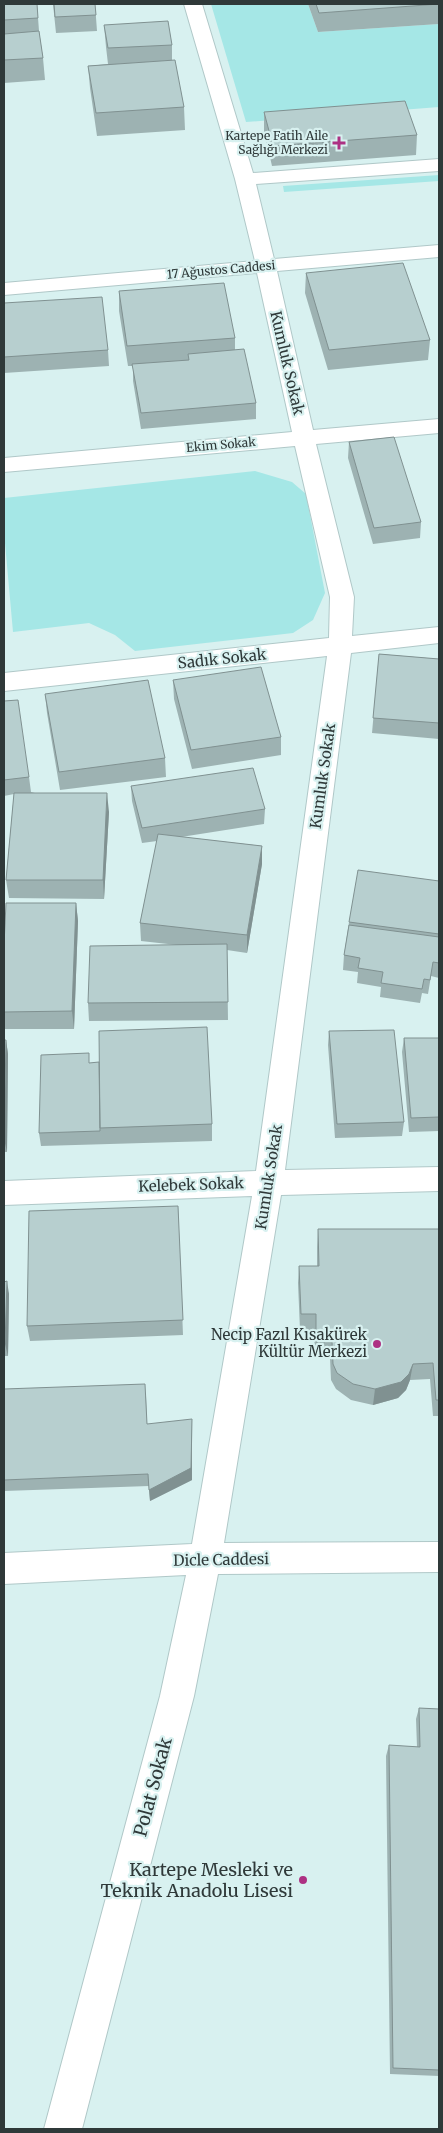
<svg xmlns="http://www.w3.org/2000/svg" width="443" height="2133" viewBox="0 0 443 2133" font-family="Merriweather,serif">
<rect width="100%" height="100%" fill="#d8f1f0"/>
<path fill="#a5e7e6" d="M 211,4 L 308,4 L 318,32 L 439,24 L 439,107 L 246,122 Z
M 439,175 L 439,181 L 284,192 L 283,186 Z
M 255,471 L 292,482 L 306,494 L 325,593 L 313,620 L 293,633 L 135,651 L 115,635 L 89,623 L 13,632 L 4,532 L 4,498 Z"/>
<g fill="none" stroke-linecap="round" stroke-linejoin="round">
<g stroke="#b0c8c8" stroke-width="2">
<path id="minor" d="M 184,4 L 202,4 L 253,173 L 439,159 L 439,171 L 256,184 L 274,259 L 439,245 L 439,257 L 277,271 L 313,430 L 439,419 L 439,433 L 316,444 L 354,597 L 352,636 L 439,627 L 439,643 L 351,653 L 285,1170 L 439,1167 L 439,1191 L 281,1195 L 224,1543 L 439,1542 L 439,1572 L 218,1574 L 194,1696 L 82,2129 L 44,2129 L 160,1696 L 186,1575 L 4,1584 L 4,1553 L 192,1544 L 252,1196 L 4,1205 L 4,1181 L 256,1171 L 327,656 L 4,691 L 4,673 L 329,638 L 330,597 L 295,446 L 4,472 L 4,458 L 292,432 L 257,273 L 4,295 L 4,283 L 255,261 L 235,179 Z"/>
</g>
<use href="#minor" fill="#fff" fill-rule="evenodd"/>
</g>
<path fill="#9db2b2" d="M 4,4 L 37,4 L 39,31 L 43,58 L 45,80 L 4,83 Z
M 53,4 L 95,4 L 97,31 L 56,33 Z
M 308,4 L 439,4 L 439,24 L 318,32 Z
M 104,25 L 172,45 L 172,60 L 184,107 L 185,130 L 97,136 L 90,88 L 88,66 L 108,64 L 106,47 Z
M 264,112 L 417,135 L 416,155 L 272,166 L 264,131 Z
M 306,273 L 430,340 L 428,360 L 328,370 L 305,293 Z
M 119,291 L 235,338 L 235,350 L 256,403 L 256,419 L 141,429 L 133,381 L 133,366 L 128,366 L 119,311 Z
M 4,303 L 108,350 L 109,366 L 4,373 Z
M 349,442 L 421,522 L 420,538 L 373,544 L 348,458 Z
M 379,654 L 439,659 L 439,739 L 372,733 Z
M 173,680 L 281,737 L 281,755 L 192,769 L 174,699 Z
M 45,694 L 165,758 L 166,777 L 60,790 L 47,713 Z
M 4,701 L 29,777 L 31,792 L 109,812 L 104,899 L 9,898 L 6,880 L 14,794 L 4,796 Z
M 131,786 L 265,809 L 264,824 L 181,837 L 262,846 L 262,864 L 247,953 L 227,950 L 228,1020 L 89,1021 L 88,1003 L 177,945 L 141,941 L 140,923 L 157,841 L 142,843 L 132,801 Z
M 439,881 L 439,978 L 431,976 L 428,994 L 422,993 L 420,1003 L 380,997 L 381,987 L 357,983 L 358,972 L 343,970 L 344,955 L 349,922 Z
M 76,903 L 78,921 L 74,1029 L 4,1029 L 4,945 Z
M 329,1031 L 404,1122 L 402,1136 L 335,1138 L 328,1045 Z
M 404,1038 L 439,1038 L 439,1131 L 409,1132 L 402,1052 Z
M 4,1040 L 6,1040 L 8,1054 L 7,1152 L 4,1152 Z
M 90,1063 L 212,1124 L 212,1141 L 41,1146 L 39,1133 Z
M 178,1206 L 183,1335 L 30,1341 L 27,1326 Z
M 318,1229 L 439,1229 L 439,1416 L 433,1416 L 430,1379 L 410,1380 L 406,1390 L 398,1398 L 373,1405 L 351,1400 L 336,1389 L 331,1380 L 330,1358 L 315,1358 L 314,1330 L 300,1330 L 298,1283 L 299,1266 L 317,1266 L 317,1247 Z
M 4,1282 L 9,1294 L 8,1356 L 4,1356 Z
M 4,1389 L 146,1396 L 147,1424 L 192,1430 L 192,1480 L 150,1501 L 149,1486 L 4,1491 Z
M 419,1708 L 439,1709 L 439,2076 L 390,2074 L 386,1756 L 389,1745 L 417,1747 L 416,1719 Z"/>
<path fill="#809191" d="M 107,793 L 109,812 L 104,899 L 103,880 Z
M 262,846 L 262,864 L 247,953 L 247,935 Z
M 76,903 L 78,921 L 74,1029 L 72,1011 Z
M 6,1040 L 8,1054 L 7,1152 L 4,1139 Z
M 7,1281 L 9,1294 L 8,1356 L 5,1344 Z
M 413,1364 L 410,1380 L 406,1390 L 398,1398 L 373,1405 L 375,1389 Z
M 192,1419 L 192,1480 L 150,1501 L 149,1490 Z"/>
<path fill="#b7cfcf" stroke="#809191" d="M 4,4 L 37,4 L 38,18 L 4,20 Z
M 54,4 L 95,4 L 96,15 L 55,17 Z
M 316,4 L 439,4 L 319,13 Z
M 168,21 L 172,45 L 108,48 L 104,25 Z
M 39,31 L 43,58 L 4,60 L 4,34 Z
M 175,60 L 184,107 L 96,113 L 88,66 Z
M 405,101 L 417,135 L 273,146 L 264,112 Z
M 403,263 L 430,340 L 329,350 L 306,273 Z
M 224,283 L 235,338 L 127,346 L 119,291 Z
M 102,297 L 108,350 L 4,357 L 4,303 Z
M 244,349 L 256,403 L 141,413 L 132,364 L 189,360 L 188,354 Z
M 394,437 L 421,522 L 374,528 L 349,442 Z
M 379,654 L 439,659 L 439,723 L 373,718 Z
M 261,667 L 281,737 L 191,750 L 173,680 Z
M 148,680 L 165,758 L 59,772 L 45,694 Z
M 18,700 L 29,777 L 4,780 L 4,701 Z
M 253,768 L 265,809 L 142,828 L 131,786 Z
M 14,793 L 107,793 L 103,880 L 6,880 Z
M 158,834 L 262,846 L 247,935 L 140,923 Z
M 358,870 L 439,881 L 439,934 L 349,922 Z
M 6,903 L 76,903 L 72,1011 L 4,1012 L 4,945 Z
M 349,925 L 439,937 L 439,963 L 433,962 L 430,980 L 424,979 L 422,989 L 381,983 L 383,972 L 358,968 L 360,958 L 344,955 Z
M 227,944 L 228,1002 L 88,1003 L 90,946 Z
M 207,1027 L 212,1124 L 100,1128 L 99,1031 Z
M 394,1030 L 404,1122 L 337,1124 L 329,1031 Z
M 404,1038 L 439,1038 L 439,1117 L 411,1118 Z
M 4,1040 L 6,1040 L 4,1139 Z
M 89,1053 L 89,1063 L 99,1062 L 100,1131 L 39,1133 L 41,1055 Z
M 178,1206 L 183,1320 L 27,1326 L 29,1211 Z
M 318,1229 L 439,1229 L 439,1400 L 436,1400 L 433,1363 L 413,1364 L 409,1374 L 401,1382 L 375,1389 L 353,1384 L 337,1373 L 333,1364 L 332,1342 L 316,1342 L 316,1314 L 301,1314 L 299,1266 L 319,1266 Z
M 7,1281 L 5,1344 L 4,1344 L 4,1282 Z
M 145,1384 L 147,1424 L 192,1419 L 191,1468 L 149,1490 L 148,1474 L 4,1480 L 4,1389 Z
M 419,1708 L 439,1709 L 439,2070 L 393,2068 L 389,1745 L 420,1747 Z"/>
<g fill="#ad3183" stroke="#d8f1f0" stroke-width="2">
<path d="M336.5 135.5h5v5h5v5h-5v5h-5v-5h-5v-5h5z"/>
<circle cx="377" cy="1344" r="5"/>
<circle cx="303" cy="1880" r="5"/>
</g>
<g text-anchor="middle" stroke-width="4.5" stroke-linejoin="round" paint-order="stroke">
<g font-size="12" fill="#2f3939" stroke="#d8f1f0" text-anchor="end">
<text x="328" y="140">Kartepe Fatih Aile<tspan x="328" dy="14">Sağlığı Merkezi</tspan></text>
</g>
<g font-size="12" fill="#2f3939" stroke="#d8f1f0">
<text transform="translate(221 270) rotate(-5)" y="4">17 Ağustos Caddesi</text>
<text transform="translate(221 445) rotate(-5)" y="4">Ekim Sokak</text>
</g>
<g font-size="15" fill="#2f3939" stroke="#d8f1f0">
<text transform="translate(287 363) rotate(77)" y="5">Kumluk Sokak</text>
<text transform="translate(222 659) rotate(-6)" y="5">Sadık Sokak</text>
<text transform="translate(323 776) rotate(-82)" y="5">Kumluk Sokak</text>
<text transform="translate(269 1177) rotate(-81)" y="5">Kumluk Sokak</text>
<text transform="translate(191 1185) rotate(-2)" y="5">Kelebek Sokak</text>
<text transform="translate(221 1560) rotate(-1)" y="5">Dicle Caddesi</text>
</g>
<g font-size="15" fill="#2f3939" stroke="#d8f1f0" text-anchor="end">
<text x="367" y="1340">Necip Fazıl Kısakürek<tspan x="367" dy="17">Kültür Merkezi</tspan></text>
</g>
<g font-size="18" fill="#2f3939" stroke="#d8f1f0">
<text transform="translate(153 1787) rotate(-75)" y="6">Polat Sokak</text>
</g>
<g font-size="18" fill="#2f3939" stroke="#d8f1f0" text-anchor="end">
<text x="293" y="1876">Kartepe Mesleki ve<tspan x="293" dy="21">Teknik Anadolu Lisesi</tspan></text>
</g>
</g>
<rect width="443" height="2133" fill="none" stroke="#2f3939" stroke-width="10"/>
</svg>
